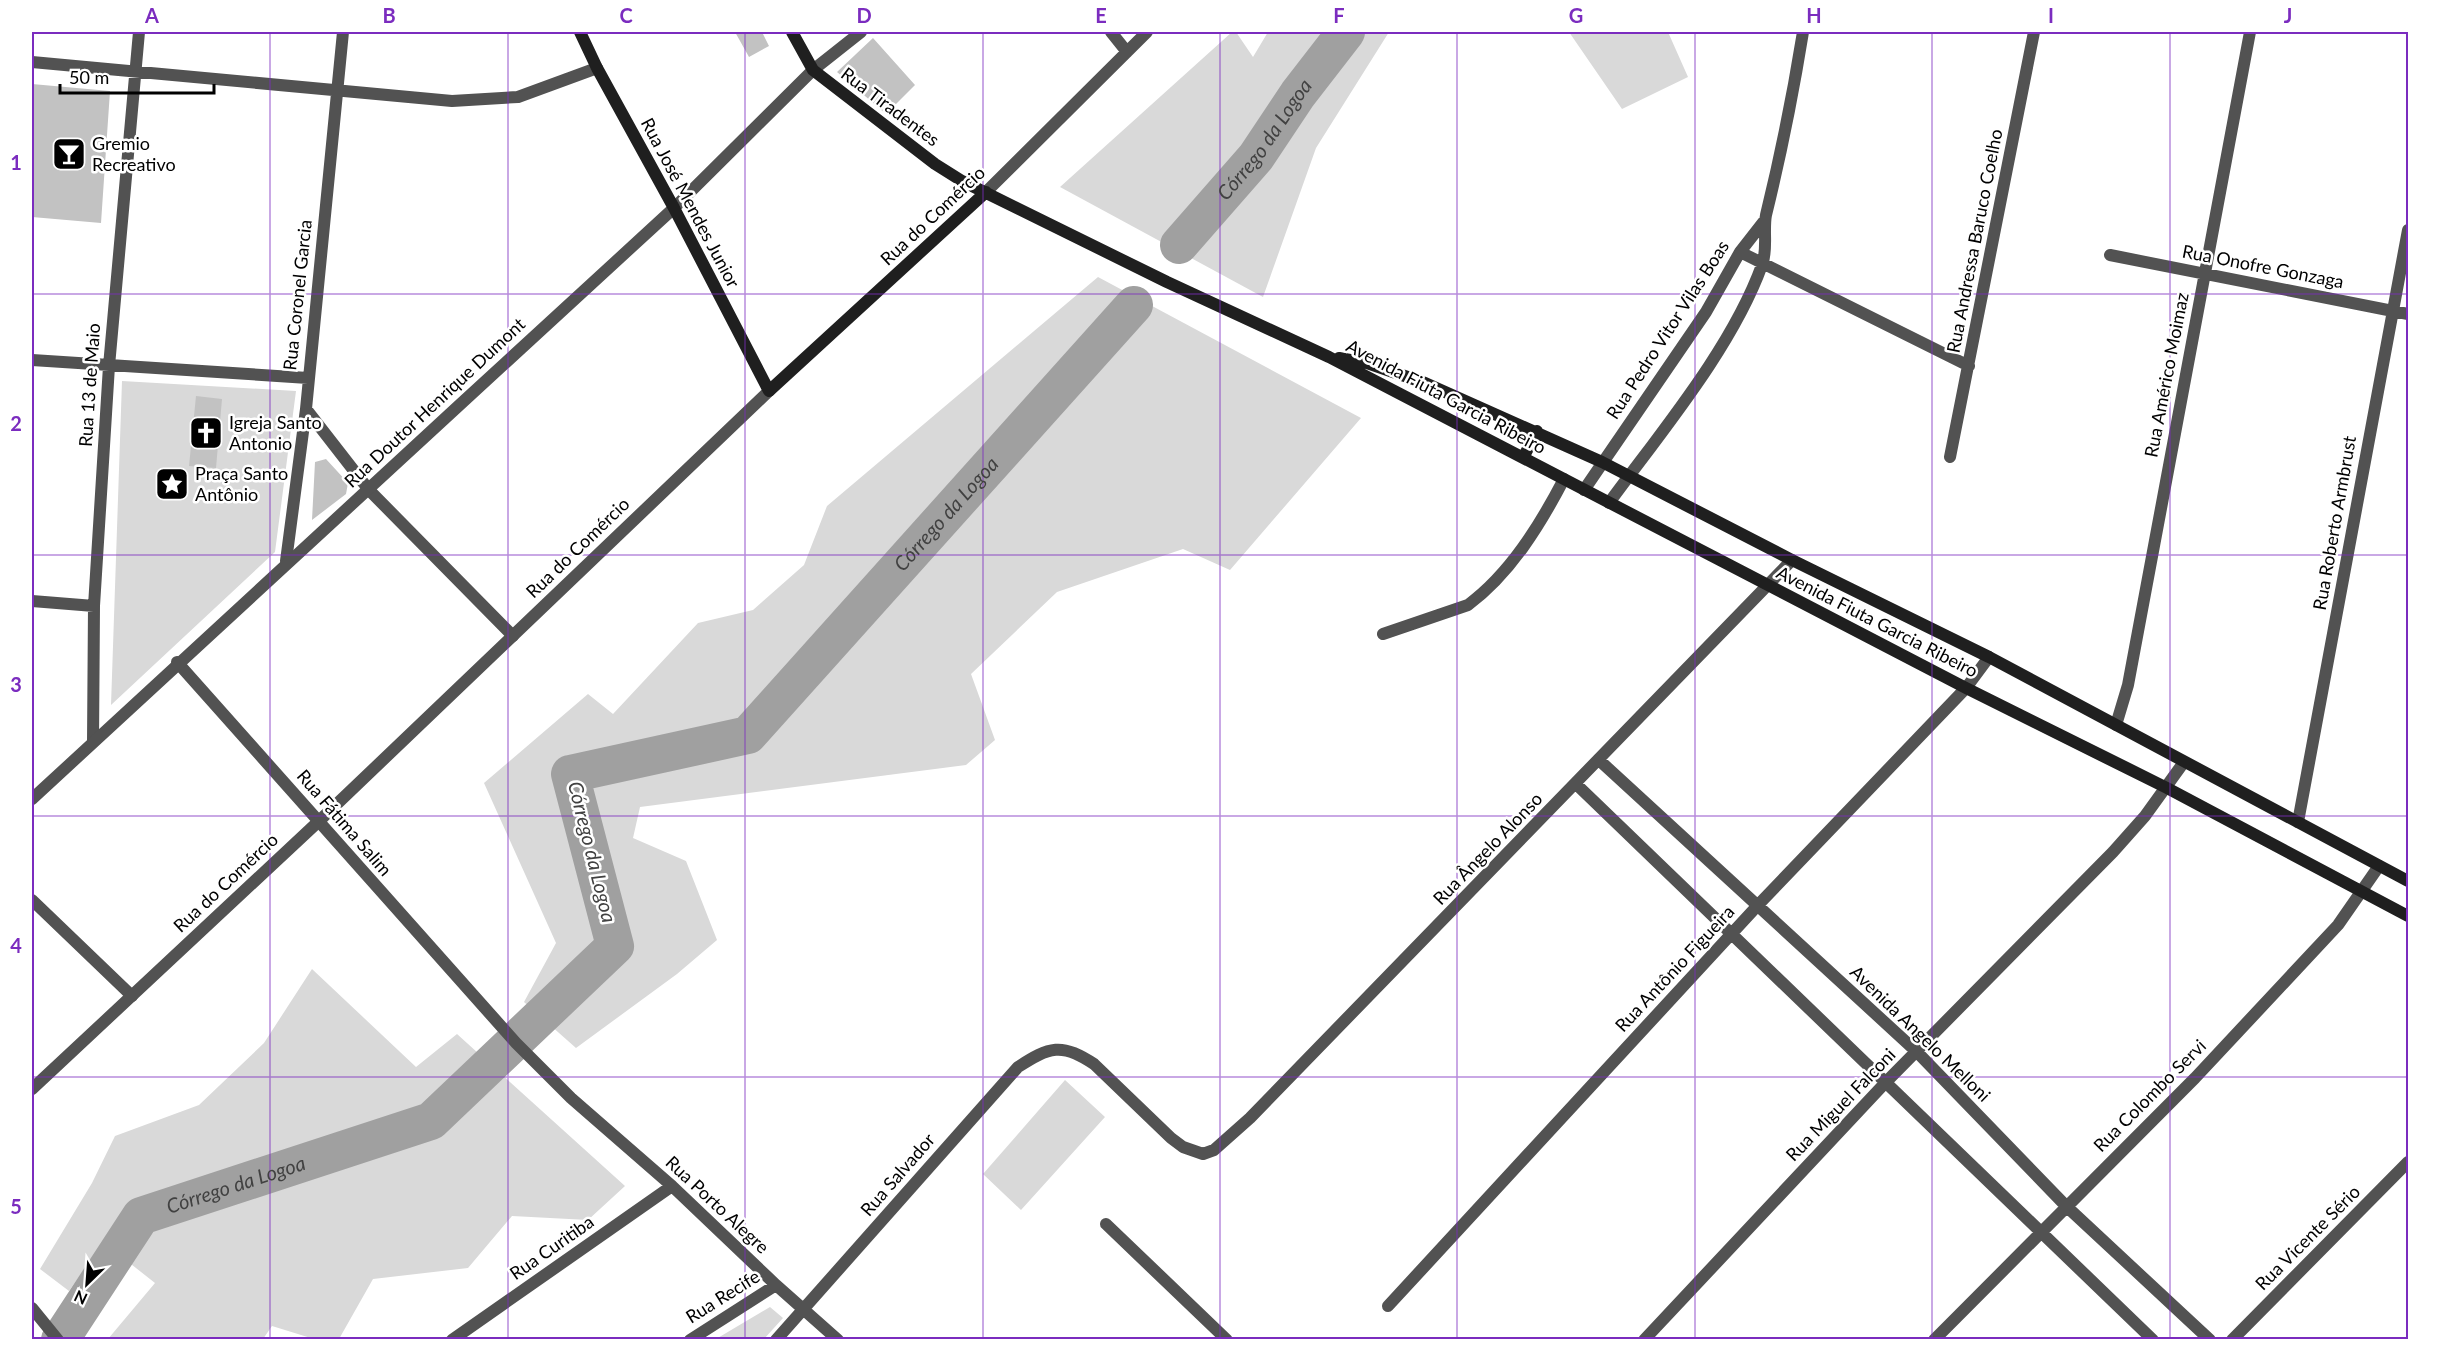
<svg xmlns="http://www.w3.org/2000/svg" width="2440" height="1371" viewBox="0 0 2440 1371" font-family="Lato,sans-serif">
<rect width="100%" height="100%" fill="#fff"/>
<path fill="#d9d9d9" d="M 1232,32 L 1236,32 L 1253,57 L 1268,32 L 1389,32 L 1316,148 L 1263,297 L 1060,187 Z
M 1569,32 L 1668,32 L 1688,77 L 1622,109 Z
M 1098,277 L 1361,418 L 1230,570 L 1183,549 L 1057,592 L 971,674 L 995,740 L 966,765 L 640,807 L 633,838 L 686,861 L 717,940 L 677,974 L 576,1048 L 524,1002 L 556,943 L 484,783 L 588,694 L 613,714 L 698,623 L 753,610 L 804,565 L 827,506 Z
M 122,381 L 296,391 L 275,552 L 111,705 Z
M 312,969 L 416,1067 L 457,1034 L 625,1186 L 588,1220 L 512,1216 L 468,1268 L 373,1279 L 339,1339 L 314,1339 L 272,1326 L 263,1339 L 108,1339 L 155,1283 L 103,1242 L 69,1291 L 40,1269 L 92,1183 L 115,1136 L 199,1105 L 264,1043 Z
M 1065,1080 L 1105,1117 L 1021,1210 L 983,1174 Z
M 770,1307 L 783,1318 L 764,1339 L 716,1339 Z"/>
<g fill="none" stroke-linecap="round" stroke-linejoin="round">
<g stroke="#a0a0a0" stroke-width="38">
<path id="s1" d="M 1179,245 L 1256,157 L 1298,94 L 1346,32"/>
<path id="s2" d="M 60,1340 L 141,1216 L 431,1121 L 615,946 L 570,774 L 748,735 L 1134,305"/>
</g>
</g>
<path fill="#c2c2c2" d="M 735,32 L 762,32 L 769,46 L 749,57 Z
M 873,38 L 915,85 L 886,114 L 837,72 Z
M 32,84 L 110,91 L 101,223 L 32,217 Z
M 196,396 L 222,399 L 216,468 L 189,466 Z
M 326,459 L 348,483 L 346,494 L 312,520 L 315,462 Z"/>
<g fill="none" stroke-linecap="round" stroke-linejoin="round">
<path stroke="#525252" stroke-width="12" d="M 1111,32 L 1127,52
M 32,62 L 452,101 L 518,97 L 597,68
M 986,192 L 1147,32
M 674,208 L 813,70 L 861,32
M 1740,252 L 1969,366
M 2110,255 L 2408,314
M 32,360 L 308,378
M 306,409 L 369,490 L 513,636
M 1950,457 L 2034,32
M 1584,490 L 1706,312 L 1740,252 L 1765,220
M 1609,503 C 1661,432 1732,348 1762,265 C 1768,250 1763,231 1766,215 C 1781,154 1793,94 1803,32
M 286,561 L 306,409 L 343,32
M 32,601 L 94,606
M 1383,634 L 1468,605 C 1510,574 1540,525 1564,479
M 177,662 L 516,1043 L 571,1098 L 672,1186 L 776,1285 L 838,1340
M 2116,725 L 2128,685 L 2250,32
M 93,742 L 94,606 L 109,366 L 139,32
M 1599,760 L 1917,1052 L 2066,1206 L 2210,1340
M 1576,784 L 2153,1340
M 2298,822 L 2408,230
M 32,900 L 132,996
M 1106,1224 L 1227,1340
M 1388,1306 L 1759,904 L 1966,688 L 1989,657
M 32,1308 L 58,1340
M 452,1340 L 672,1186
M 690,1340 L 776,1285
M 776,1340 L 1018,1067 C 1049,1047 1062,1042 1094,1064 L 1171,1138 L 1183,1147 L 1203,1154 L 1214,1150 L 1250,1118 L 1792,560
M 1644,1340 L 1886,1082 L 2113,852 L 2145,816 L 2184,762
M 1934,1340 L 2195,1078 L 2338,925 L 2379,866
M 2232,1340 L 2408,1162"/>
<path stroke="#525252" stroke-width="12" d="M 32,799 C 245,601 460,405 674,208
M 32,1089 L 319,821 L 769,391"/>
<path stroke="#1f1f1f" stroke-width="12" d="M 580,32 L 597,68 L 674,208 L 769,391 L 986,192
M 792,32 L 813,70 L 935,164 L 962,181 L 1167,282 L 1329,357 L 1966,688 L 2167,788 L 2408,916
M 1339,358 L 1367,363 L 1425,383 L 1602,462 L 1792,560 L 1989,657 L 2408,881
M 1523,458 L 1537,431"/>
</g>
<path fill="none" stroke="#7b2cbf" stroke-width="1.5" stroke-opacity="0.55" d="M 270,32 L 270,1340M 508,32 L 508,1340M 745,32 L 745,1340M 983,32 L 983,1340M 1220,32 L 1220,1340M 1457,32 L 1457,1340M 1695,32 L 1695,1340M 1932,32 L 1932,1340M 2170,32 L 2170,1340M 32,294 L 2408,294M 32,555 L 2408,555M 32,816 L 2408,816M 32,1077 L 2408,1077"/>
<defs>
<g id="bar-square" transform="scale(1.725)"><rect x="-9" y="-9" width="18" height="18" rx="4" fill="#000" stroke="#fff"/><path d="M-6-5H6L.8 .8V4.5H3.5V6h-7V4.5H-.8V.8Z" fill="#fff"/></g>
<g id="church-square" transform="scale(1.725)"><rect x="-9" y="-9" width="18" height="18" rx="4" fill="#000" stroke="#fff"/><path d="M-1.2-6h2.4v3.5h3.3v2.4h-3.3V6h-2.4V-.1h-3.3v-2.4h3.3Z" fill="#fff"/></g>
<g id="sight-square" transform="scale(1.725)"><rect x="-9" y="-9" width="18" height="18" rx="4" fill="#000" stroke="#fff"/><path d="M0-6L1.8-2.2L6-1.7L2.9 1.2L3.7 5.4L0 3.3L-3.7 5.4L-2.9 1.2L-6-1.7L-1.8-2.2Z" fill="#fff"/></g>
</defs>
<g fill-rule="evenodd">
<use href="#bar-square" x="69" y="154"/>
<use href="#church-square" x="206" y="433"/>
<use href="#sight-square" x="172" y="484"/>
</g>
<g text-anchor="middle" stroke-width="5" stroke-linejoin="round" paint-order="stroke">
<g font-size="18" fill="#000" stroke="#fff">
<text transform="translate(890 107) rotate(37)" y="6">Rua Tiradentes</text>
<text transform="translate(690 203) rotate(62)" y="6">Rua José Mendes Junior</text>
<text transform="translate(933 216) rotate(-43)" y="6">Rua do Comércio</text>
<text transform="translate(1975 241) rotate(-79)" y="6">Rua Andressa Baruco Coelho</text>
<text transform="translate(2263 267) rotate(11)" y="6">Rua Onofre Gonzaga</text>
<text transform="translate(298 295) rotate(-84)" y="6">Rua Coronel Garcia</text>
<text transform="translate(1668 330) rotate(-57)" y="6">Rua Pedro Vitor Vilas Boas</text>
<text transform="translate(2167 375) rotate(-79)" y="6">Rua Américo Moimaz</text>
<text transform="translate(90 385) rotate(-86)" y="6">Rua 13 de Maio</text>
<text transform="translate(1446 397) rotate(28)" y="6">Avenida Fiuta Garcia Ribeiro</text>
<text transform="translate(435 403) rotate(-43)" y="6">Rua Doutor Henrique Dumont</text>
<text transform="translate(2335 523) rotate(-80)" y="6">Rua Roberto Armbrust</text>
<text transform="translate(578 548) rotate(-44)" y="6">Rua do Comércio</text>
<text transform="translate(1877 622) rotate(27)" y="6">Avenida Fiuta Garcia Ribeiro</text>
<text transform="translate(344 823) rotate(49)" y="6">Rua Fátima Salim</text>
<text transform="translate(1488 849) rotate(-46)" y="6">Rua Ângelo Alonso</text>
<text transform="translate(226 883) rotate(-43)" y="6">Rua do Comércio</text>
<text transform="translate(1675 969) rotate(-47)" y="6">Rua Antônio Figueira</text>
<text transform="translate(1920 1034) rotate(44)" y="6">Avenida Angelo Melloni</text>
<text transform="translate(2150 1096) rotate(-45)" y="6">Rua Colombo Servi</text>
<text transform="translate(1841 1105) rotate(-46)" y="6">Rua Miguel Falconi</text>
<text transform="translate(898 1175) rotate(-49)" y="6">Rua Salvador</text>
<text transform="translate(717 1205) rotate(43)" y="6">Rua Porto Alegre</text>
<text transform="translate(2308 1238) rotate(-45)" y="6">Rua Vicente Sério</text>
<text transform="translate(552 1248) rotate(-35)" y="6">Rua Curitiba</text>
<text transform="translate(723 1297) rotate(-32)" y="6">Rua Recife</text>
</g>
<g font-size="18" fill="#000" stroke="#fff" text-anchor="start">
<text x="92" y="150">Gremio<tspan x="92" dy="21">Recreativo</tspan></text>
<text x="229" y="429">Igreja Santo<tspan x="229" dy="21">Antonio</tspan></text>
<text x="195" y="480">Praça Santo<tspan x="195" dy="21">Antônio</tspan></text>
</g>
<g font-size="20" font-style="italic" fill="#414141" stroke="#fff">
<text dy="7" stroke="none"><textPath href="#s1" startOffset="136">Córrego da Logoa</textPath></text>
<text dy="7" stroke="none"><textPath href="#s2" startOffset="1364">Córrego da Logoa</textPath></text>
<text transform="translate(592 852) rotate(76)" y="7">Córrego da Logoa</text>
<text dy="7" stroke="none"><textPath href="#s2" startOffset="248">Córrego da Logoa</textPath></text>
</g>
</g>
<rect width="2440" height="1371" fill="none" stroke="#ffffff" stroke-width="66"/>
<g transform="translate(87 1284) rotate(205)" stroke="#ffffff" stroke-width="4.5" paint-order="stroke">
<path d="M0-4.5L10 22L0 15L-10 22Z" fill="#000000"/>
<text y="-9" font-size="16" font-weight="bold" text-anchor="middle" fill="#000000">N</text>
</g>
<path d="M60 84v9h154v-9" fill="none" stroke="#000000" stroke-width="3"/>
<text x="69" y="84" font-size="18" fill="#000000" stroke="#ffffff" stroke-width="4.5" paint-order="stroke">50 m</text>
<rect x="33" y="33" width="2374" height="1305" fill="none" stroke="#7b2cbf" stroke-width="2"/>
<g font-size="20" text-anchor="middle" font-weight="bold" fill="#7b2cbf">
<text x="152" y="23">A</text>
<text x="389" y="23">B</text>
<text x="626" y="23">C</text>
<text x="864" y="23">D</text>
<text x="1101" y="23">E</text>
<text x="1339" y="23">F</text>
<text x="1576" y="23">G</text>
<text x="1814" y="23">H</text>
<text x="2051" y="23">I</text>
<text x="2288" y="23">J</text>
<text x="16" y="170">1</text>
<text x="16" y="431">2</text>
<text x="16" y="692">3</text>
<text x="16" y="953">4</text>
<text x="16" y="1214">5</text>
</g>
</svg>
